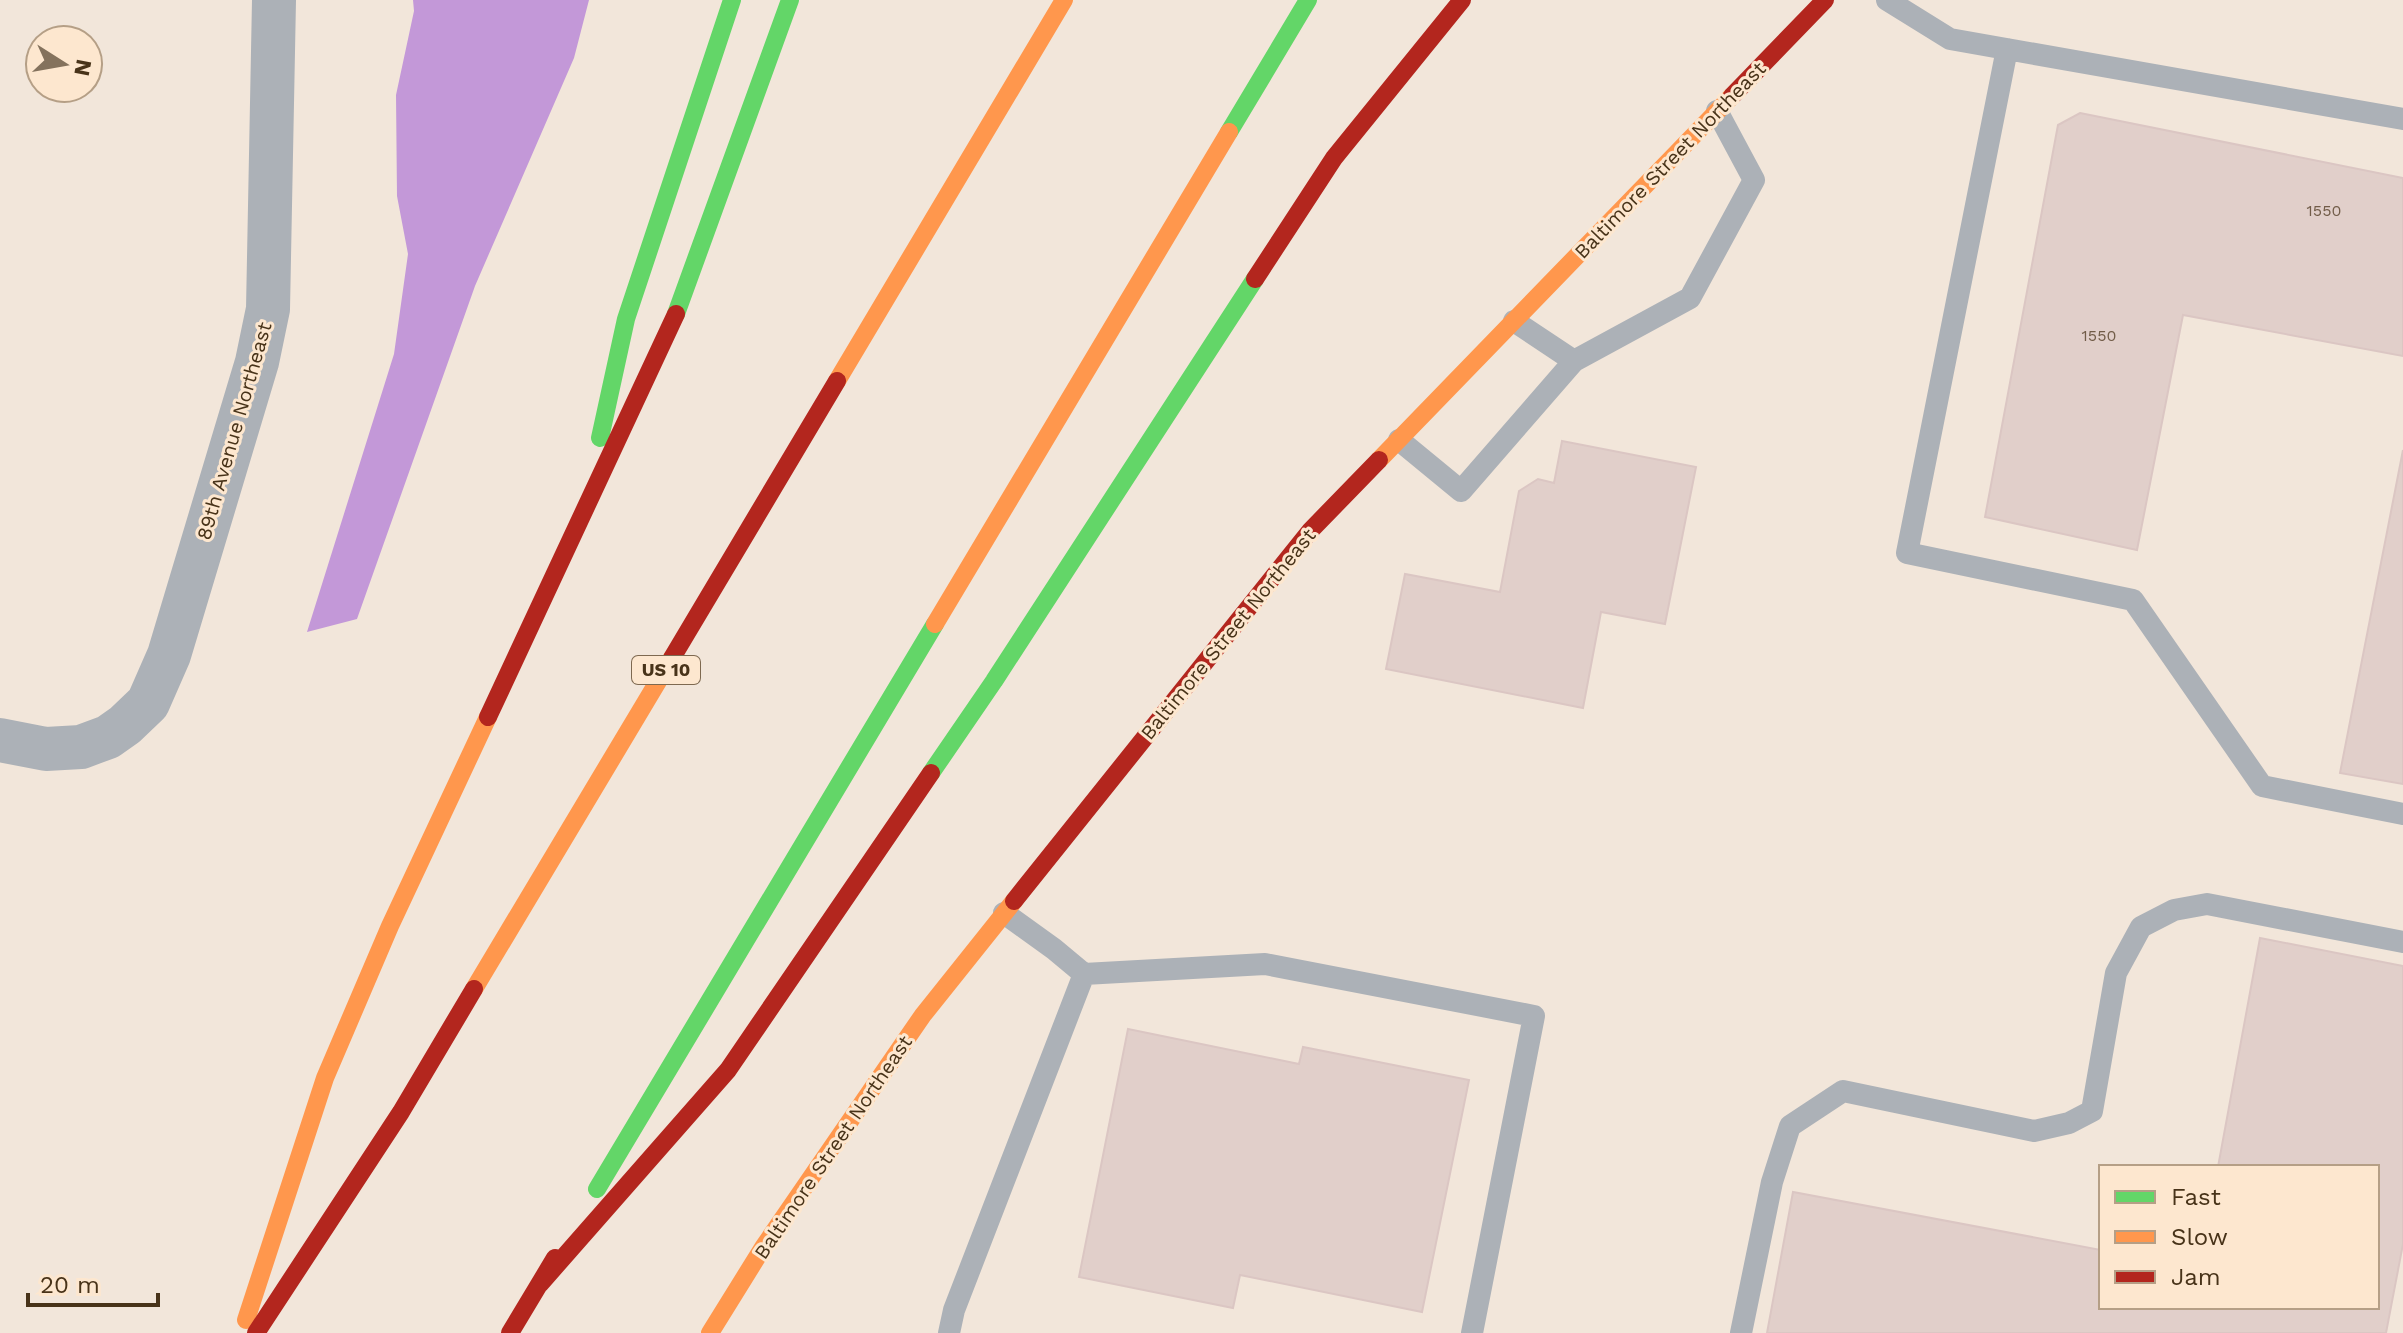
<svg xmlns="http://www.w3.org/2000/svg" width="2403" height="1333" viewBox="0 0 2403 1333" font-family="'Work Sans',sans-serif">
<rect width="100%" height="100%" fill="#f2e6da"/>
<path fill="#c398d8" d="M 413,0 L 589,0 L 574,58 L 475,286 L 357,619 L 307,632 L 394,354 L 408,254 L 397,196 L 396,95 L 414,11 Z"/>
<path fill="#e1cfca" stroke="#dbc6c3" stroke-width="2" d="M 2080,113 L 2403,178 L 2403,356 L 2183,315 L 2137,550 L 1985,517 L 2058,125 Z
M 1562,441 L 1696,467 L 1665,624 L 1601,612 L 1583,708 L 1386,669 L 1405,574 L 1500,592 L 1519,491 L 1538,479 L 1554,483 Z
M 2403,450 L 2403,784 L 2340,773 Z
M 2260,938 L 2403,966 L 2403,1244 L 2386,1333 L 1767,1333 L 1793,1192 L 2101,1250 L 2101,1307 L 2377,1307 L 2377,1167 L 2218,1167 Z
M 1128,1029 L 1299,1064 L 1303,1047 L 1469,1080 L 1422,1312 L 1240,1275 L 1233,1308 L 1079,1277 Z"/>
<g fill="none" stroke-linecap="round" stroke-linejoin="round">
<path stroke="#acb1b7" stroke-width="22" d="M 1887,0 L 1950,39 L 2403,119
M 2007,49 L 1907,553 L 2133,600 L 2262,786 L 2403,814
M 1574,361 L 1690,298 L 1754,180 L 1717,111
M 1399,440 L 1461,491 L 1574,361 L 1514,321
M 1084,974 L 1265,964 L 1534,1016 L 1472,1333
M 949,1333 L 954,1310 L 1084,974 L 1054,949 L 1004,913
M 1741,1333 L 1772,1182 L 1790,1126 L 1843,1091 L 2034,1131 L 2069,1123 L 2092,1111 L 2116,973 L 2141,927 L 2174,910 L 2207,904 L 2403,942"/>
<path stroke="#acb1b7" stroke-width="44" d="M 0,740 L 46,749 L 81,747 L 108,737 L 125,725 L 148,703 L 169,655 L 257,362 L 268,309 L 274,0"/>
<path stroke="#63d668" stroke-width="18" d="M 1229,132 L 1308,0
M 676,314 L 790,0
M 600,438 L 626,319 L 732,0
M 931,773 L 994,681 L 1255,279
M 597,1189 L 935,624"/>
<path stroke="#ff974d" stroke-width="18" d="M 837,381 L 1064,0
M 1379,460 L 1732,96
M 935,624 L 1229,132
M 474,989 L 672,658
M 246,1320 L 325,1078 L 390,926 L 488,717
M 710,1333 L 764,1246 L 923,1015 L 1014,901"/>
<path stroke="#b3261e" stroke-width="18" d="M 1732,96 L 1825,0
M 1255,279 L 1334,158 L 1462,0
M 672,658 L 837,381
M 488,717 L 676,314
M 1014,901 L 1310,531 L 1379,460
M 540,1284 L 728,1070 L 931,773
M 256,1333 L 401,1112 L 474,989
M 510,1333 L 555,1258"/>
</g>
<g text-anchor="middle" stroke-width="6" stroke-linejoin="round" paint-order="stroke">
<g font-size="16" fill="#715c48">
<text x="2324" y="216">1550</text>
<text x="2099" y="341">1550</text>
</g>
<rect fill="#fde7cf" stroke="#7e6950" stroke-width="2" x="632" y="656" width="68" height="28" rx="6"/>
<g font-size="18" font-weight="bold" fill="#483319">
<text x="666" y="676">US 10</text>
</g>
<g font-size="20" fill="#483319" stroke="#fde7cf">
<text transform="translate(1670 160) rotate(-46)" y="7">Baltimore Street Northeast</text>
<text transform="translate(234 431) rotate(-74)" y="7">89th Avenue Northeast</text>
<text transform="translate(1228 634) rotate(-51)" y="7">Baltimore Street Northeast</text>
<text transform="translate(833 1147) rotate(-56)" y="7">Baltimore Street Northeast</text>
</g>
</g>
<rect x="2099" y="1165" width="280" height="144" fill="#fde7cf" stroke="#b59f86" stroke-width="2"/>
<rect x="2115" y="1191" width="40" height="12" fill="#63d668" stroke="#b59f86" stroke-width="2"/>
<text x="2171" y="1205" font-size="24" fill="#483319">Fast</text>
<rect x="2115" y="1231" width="40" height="12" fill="#ff974d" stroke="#b59f86" stroke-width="2"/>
<text x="2171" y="1245" font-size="24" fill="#483319">Slow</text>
<rect x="2115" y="1271" width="40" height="12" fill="#b3261e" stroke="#b59f86" stroke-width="2"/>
<text x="2171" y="1285" font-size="24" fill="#483319">Jam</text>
<g transform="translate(64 64) rotate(101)"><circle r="38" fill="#fde7cf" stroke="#b59f86" stroke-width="2"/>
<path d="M0-6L14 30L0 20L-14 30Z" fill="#84725d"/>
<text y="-12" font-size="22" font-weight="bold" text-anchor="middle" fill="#483319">N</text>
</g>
<path d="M28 1293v12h130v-12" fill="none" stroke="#483319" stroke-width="4"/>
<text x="40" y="1293" font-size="24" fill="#483319" stroke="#fde7cf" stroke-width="6" paint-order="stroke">20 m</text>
</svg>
